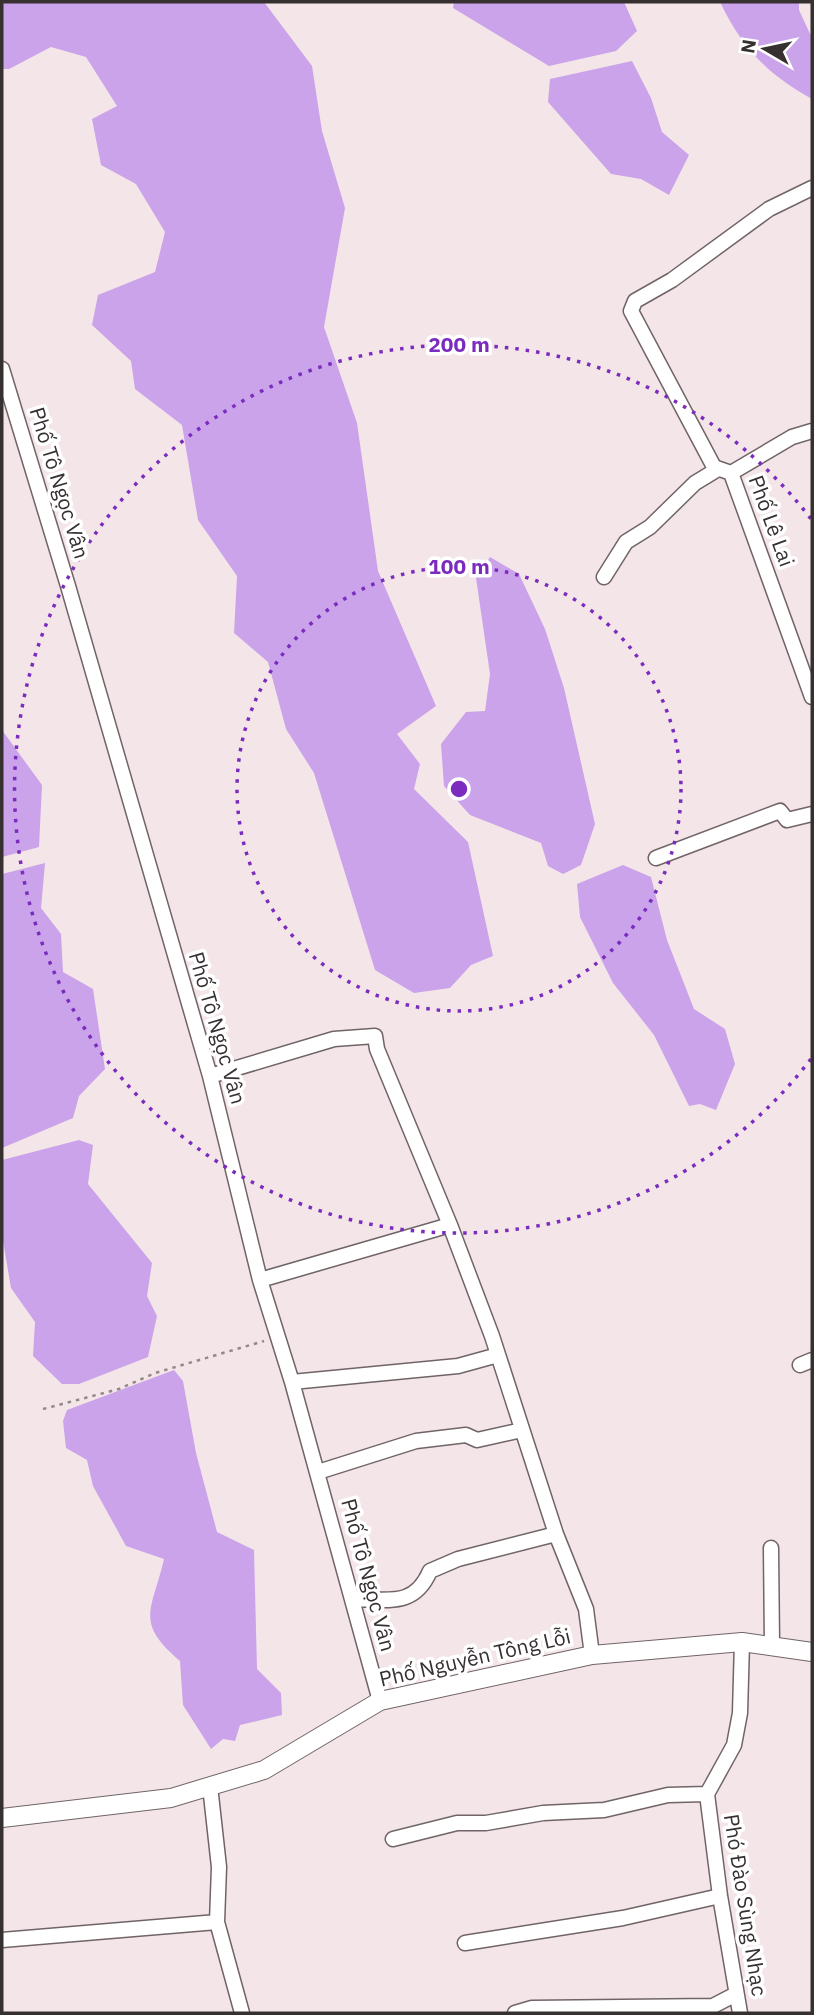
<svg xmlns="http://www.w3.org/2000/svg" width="814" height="2015" viewBox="0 0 814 2015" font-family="'IBM Plex Sans',sans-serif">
<rect width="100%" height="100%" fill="#f4e6e8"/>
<path fill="#caa3ea" d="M 2,2 L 264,2 L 312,66 L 322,131 L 345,208 L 324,327 L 357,423 L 378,571 L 436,706 L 397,734 L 420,764 L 414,789 L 468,842 L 493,956 L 471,965 L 450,988 L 414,993 L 375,970 L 314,773 L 286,729 L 268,662 L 234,633 L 237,576 L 198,520 L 182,425 L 135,389 L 131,361 L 92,325 L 98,295 L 155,272 L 165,232 L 136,184 L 101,165 L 92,119 L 117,106 L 86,57 L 51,47 L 9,69 L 2,69 Z
M 454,2 L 624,2 L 637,31 L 616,51 L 549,66 L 453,8 Z
M 720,2 L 799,2 L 799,10 L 812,38 L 812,99 C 767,74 742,48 720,2 Z
M 632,61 L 651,98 L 662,132 L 689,155 L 669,195 L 641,179 L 611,174 L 548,102 L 550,79 Z
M 490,557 L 519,574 L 545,629 L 564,688 L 595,824 L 581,865 L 563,874 L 548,866 L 541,843 L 470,815 L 444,786 L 441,744 L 466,712 L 485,711 L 490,674 L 476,578 Z
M 2,730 L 42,785 L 39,847 L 2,857 Z
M 45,863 L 41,908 L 61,934 L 63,972 L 93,989 L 105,1069 L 79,1096 L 73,1118 L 2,1148 L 2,874 Z
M 623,865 L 651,877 L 667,940 L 694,1009 L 725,1029 L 735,1064 L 716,1110 L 700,1104 L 689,1106 L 654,1035 L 613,983 L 580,917 L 577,884 Z
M 79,1140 L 93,1145 L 88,1184 L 152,1263 L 147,1296 L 157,1316 L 148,1357 L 79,1384 L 62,1384 L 33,1356 L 35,1322 L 11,1288 L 2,1235 L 2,1160 Z
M 174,1370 L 183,1381 L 196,1453 L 217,1532 L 254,1550 L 257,1669 L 281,1693 L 282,1715 L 240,1725 L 235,1741 L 223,1739 L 211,1749 L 183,1705 L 180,1661 C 134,1622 152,1611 164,1559 L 126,1546 L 93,1486 L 87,1460 L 66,1448 L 63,1421 L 67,1410 Z"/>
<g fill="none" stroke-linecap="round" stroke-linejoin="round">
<g stroke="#706466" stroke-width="17">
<path id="minor" d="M 812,188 L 769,209 L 672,280 L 635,301 L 631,311 L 714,467 L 731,473 L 812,697
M 2,369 L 68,586 L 210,1076 L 260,1280 L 292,1382 L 380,1701
M 731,473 L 792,437 L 812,431
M 604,577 L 626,542 L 650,527 L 695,483 L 718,469
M 656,858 L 780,811 L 787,820 L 812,814
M 210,1076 L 334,1039 L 375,1036 L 377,1049 L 450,1225 L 492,1336 L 556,1534 L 586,1609 L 592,1655
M 260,1280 L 450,1225
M 800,1365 L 812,1360
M 292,1382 L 458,1366 L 498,1355
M 318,1472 L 416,1441 L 466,1435 L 477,1440 L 522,1430
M 771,1548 L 772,1646
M 353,1599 C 388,1599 414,1608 430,1571 L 458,1559 L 556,1534
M 210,1786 L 219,1867 L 217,1922 L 242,2013
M 393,1839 L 457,1823 L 486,1823 L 543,1813 L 604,1810 L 668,1795 L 707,1794
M 2,1940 L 217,1922
M 465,1943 L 623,1918 L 720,1896
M 515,2013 L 532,2008 L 713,2006 L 736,1994
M 740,2013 L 720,1896 L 707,1794 L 734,1745 L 740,1713 L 742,1642"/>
</g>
<g stroke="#706466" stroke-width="20">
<path id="tertiary" d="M 2,1818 L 171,1798 L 264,1770 L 380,1701 L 592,1655 L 742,1642 L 812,1652"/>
</g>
<path stroke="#93898a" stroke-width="2.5" stroke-dasharray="3.5 5" stroke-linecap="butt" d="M 43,1409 L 119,1389 L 155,1373 L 264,1341"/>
<use href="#minor" stroke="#fff" stroke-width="14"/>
<use href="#tertiary" stroke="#fff" stroke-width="18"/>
</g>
<g fill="none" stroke="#7b2cbf" stroke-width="3.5" stroke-dasharray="3.5 7">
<circle cx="459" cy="789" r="222"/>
<path d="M811 1059A444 444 0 1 1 811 519"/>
</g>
<g text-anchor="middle" stroke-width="7" stroke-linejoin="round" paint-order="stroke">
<g font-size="21" fill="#363031" stroke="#fff">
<text transform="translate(59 483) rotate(73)" y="7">Phố Tô Ngọc Vân</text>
<text transform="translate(771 521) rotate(70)" y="7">Phố Lê Lai</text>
<text transform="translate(217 1028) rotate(74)" y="7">Phố Tô Ngọc Vân</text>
<text transform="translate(368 1575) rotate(75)" y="7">Phố Tô Ngọc Vân</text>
<text transform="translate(475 1658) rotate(-13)" y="7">Phố Nguyễn Tông Lỗi</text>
<text transform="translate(745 1905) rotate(81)" y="7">Phó Đào Sùng Nhạc</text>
</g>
</g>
<circle cx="459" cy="789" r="10" fill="#7b2cbf" stroke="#fff" stroke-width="3.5"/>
<g font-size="21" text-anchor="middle" font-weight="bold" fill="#7b2cbf" stroke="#fff" stroke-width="7" stroke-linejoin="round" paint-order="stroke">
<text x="459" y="352">200 m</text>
<text x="459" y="574">100 m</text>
</g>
<rect width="814" height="2015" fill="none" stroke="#363031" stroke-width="7"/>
<g transform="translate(765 49) rotate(279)" stroke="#ffffff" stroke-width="5" paint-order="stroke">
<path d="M0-5L12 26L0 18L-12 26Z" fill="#363031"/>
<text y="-10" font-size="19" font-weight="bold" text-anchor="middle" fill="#363031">N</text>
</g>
</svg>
